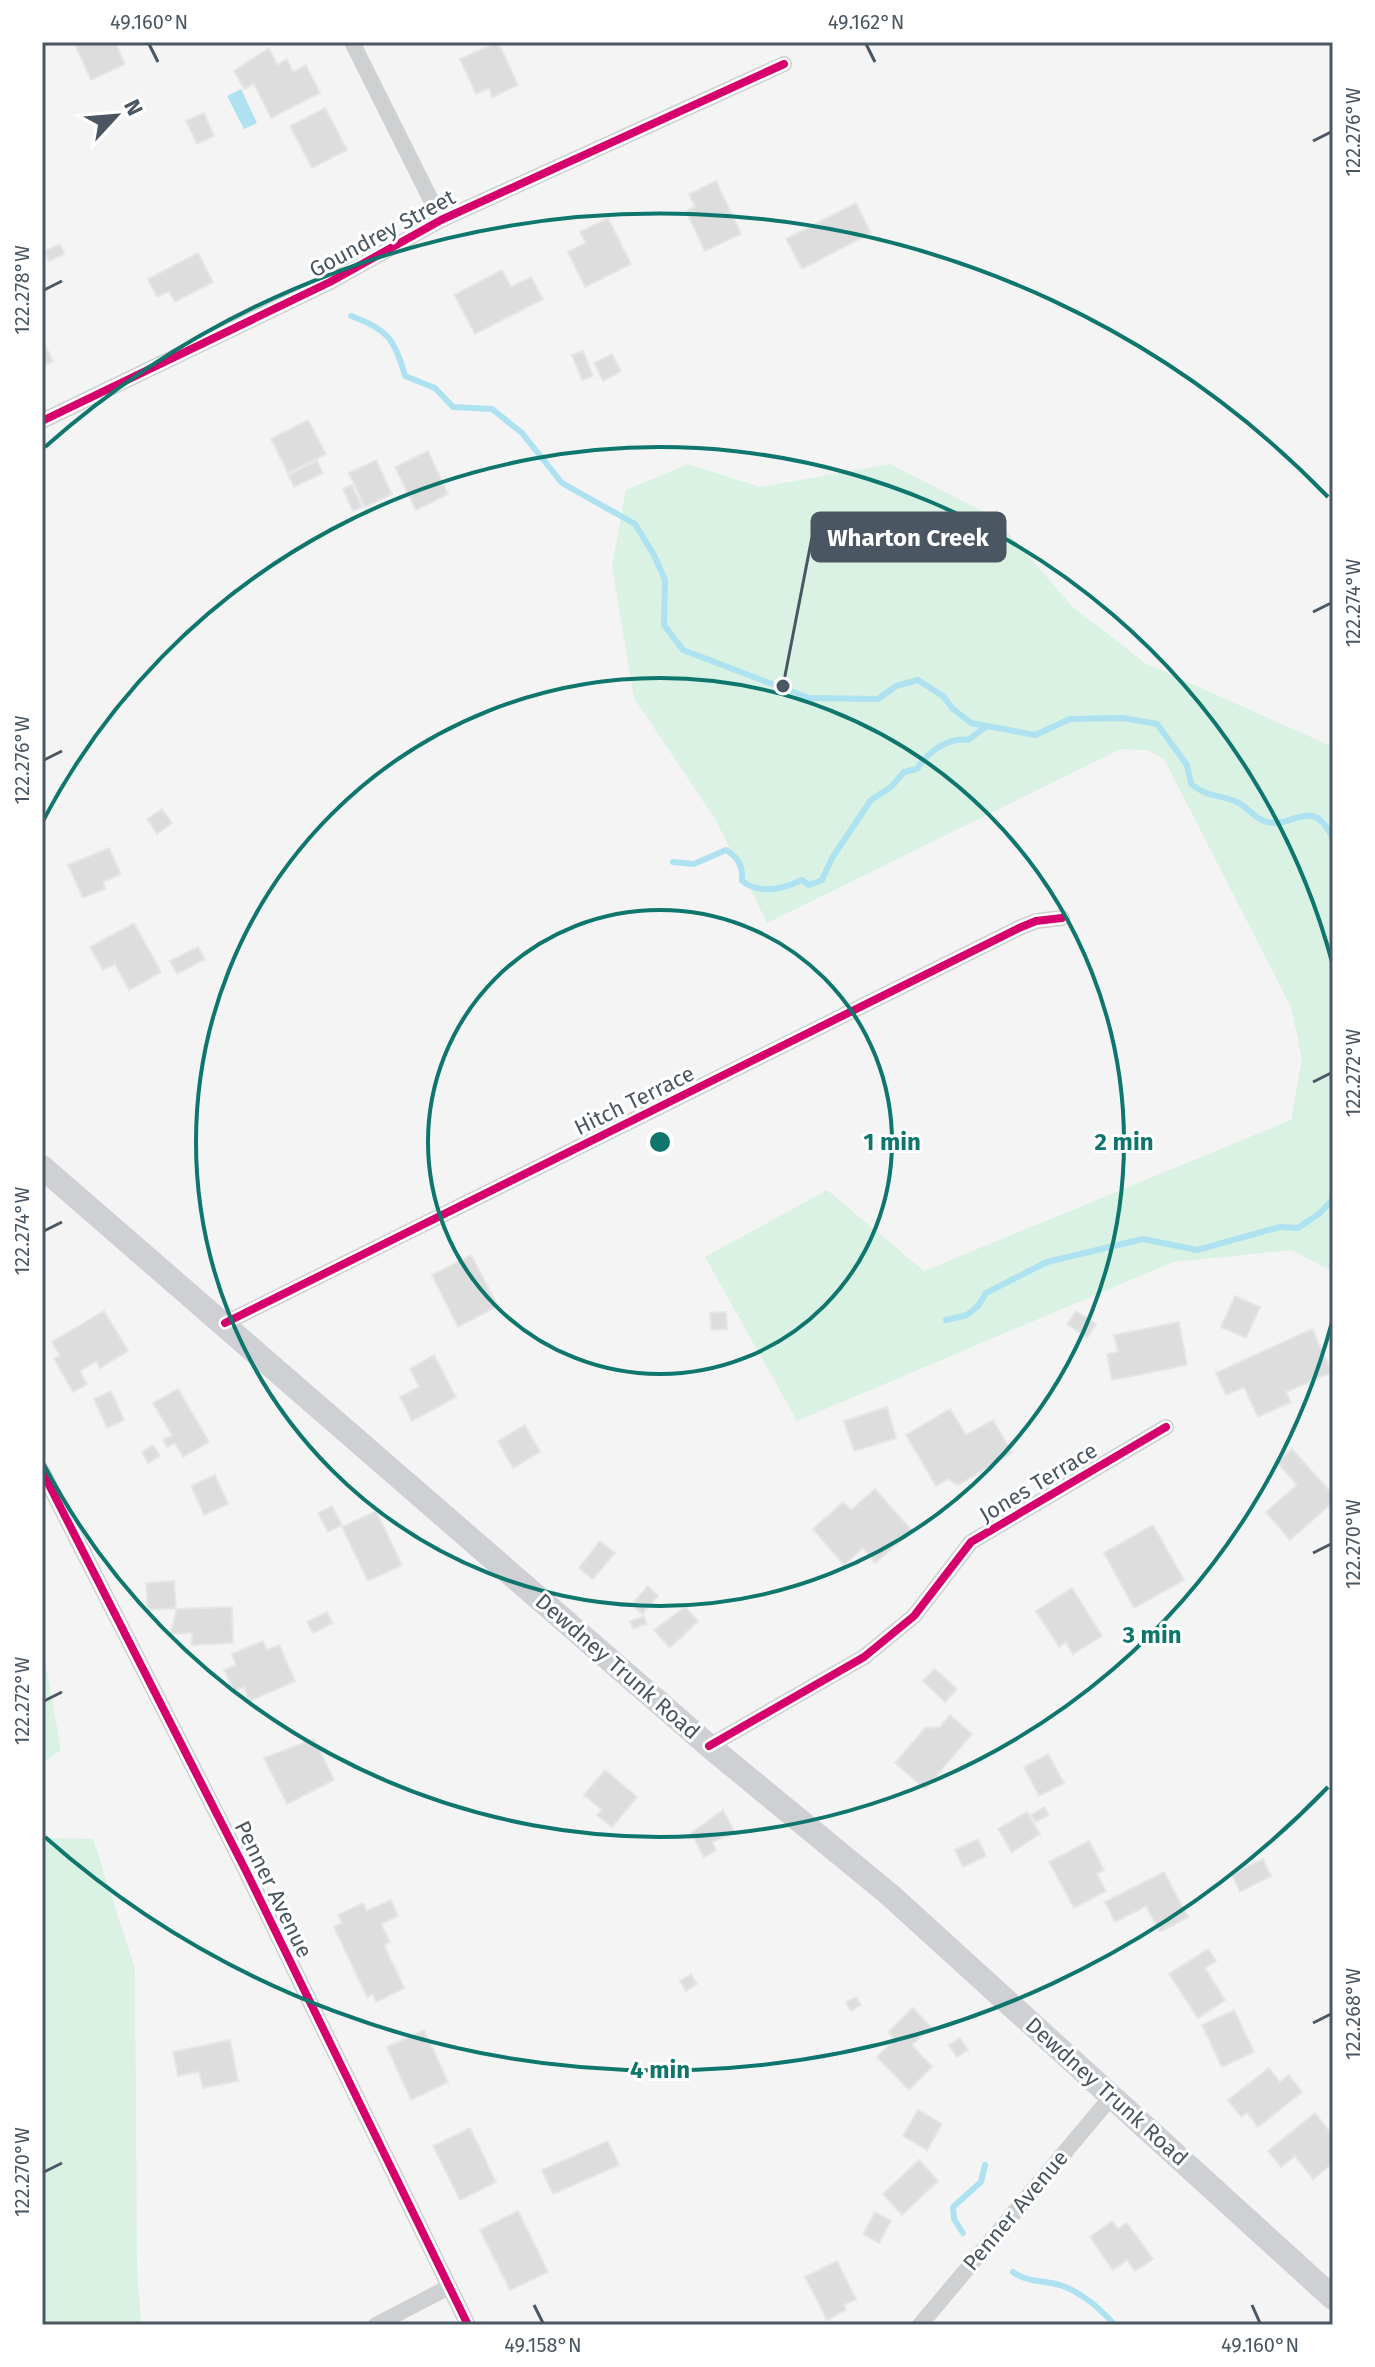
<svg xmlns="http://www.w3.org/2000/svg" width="1375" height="2367" viewBox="0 0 1375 2367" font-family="'Fira Sans',sans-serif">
<rect width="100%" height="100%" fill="#f4f4f4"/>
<path fill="#d9f2e3" d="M 688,464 L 760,487 L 890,464 L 994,517 L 1073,607 L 1145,663 L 1333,747 L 1333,1272 L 1292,1250 L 1173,1262 L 797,1421 L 705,1257 L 827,1190 L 924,1271 L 1291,1120 L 1302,1059 L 1291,1007 L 1164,759 L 1147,750 L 1121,749 L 767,923 L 715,819 L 634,698 L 612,566 L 626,490 Z
M 42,1643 L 61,1750 L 42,1763 Z
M 42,1838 L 93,1839 L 135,1969 L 137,2267 L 141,2325 L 42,2325 Z"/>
<path fill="#aee2f0" d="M 241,89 L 257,123 L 244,129 L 227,96 Z"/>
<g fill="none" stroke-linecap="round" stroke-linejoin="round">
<path stroke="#aee2f0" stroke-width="6" d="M 351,316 C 387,329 395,339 405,376 L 435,388 L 453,407 L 492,409 L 522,433 L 562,483 L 635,524 L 654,555 L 665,580 L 664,625 L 683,650 L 809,698 L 878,699 L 896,686 L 918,680 L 943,696 L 953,709 L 971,723 L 1035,735 L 1070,719 L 1123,718 L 1157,724 L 1187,765 L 1191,784 C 1209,798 1219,794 1237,802 C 1247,807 1254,817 1264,821 C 1291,832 1312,792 1333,839
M 673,862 L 694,864 L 726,850 C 738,857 743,866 742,881 C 760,895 783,889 802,880 L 809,885 L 822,880 L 832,858 L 871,800 L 891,787 L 904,772 L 917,769 C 928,752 948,737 968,740 L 987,726
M 946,1320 L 967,1315 L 978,1306 L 986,1293 L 1047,1262 L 1143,1239 L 1197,1250 L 1280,1227 L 1298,1228 L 1320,1213 L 1333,1199
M 963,2233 L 954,2219 L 953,2207 L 981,2182 L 985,2165
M 1013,2272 C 1028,2283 1046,2280 1063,2286 C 1084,2294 1100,2309 1115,2325"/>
</g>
<path fill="#ddddde" stroke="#e5e6e7" stroke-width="2" d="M 74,42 L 115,42 L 125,64 L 91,80 Z
M 498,42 L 518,85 L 492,97 L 489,88 L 476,94 L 460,59 Z
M 269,48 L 277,65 L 287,59 L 293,72 L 306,65 L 320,93 L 271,118 L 254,84 L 244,89 L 234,71 Z
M 325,108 L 347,150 L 312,168 L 290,126 Z
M 204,113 L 214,136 L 197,144 L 186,121 Z
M 716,181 L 741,234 L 705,251 L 686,211 L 695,207 L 689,194 Z
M 856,203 L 871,233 L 802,269 L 786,239 Z
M 608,218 L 631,264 L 585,287 L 568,252 L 586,243 L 580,232 Z
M 60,244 L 64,254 L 49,261 L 45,251 Z
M 198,253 L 213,282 L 175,302 L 169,291 L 157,297 L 148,279 Z
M 502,270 L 511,287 L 531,277 L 543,299 L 475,334 L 454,295 Z
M 42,340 L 53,361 L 42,367 Z
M 583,351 L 593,376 L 582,380 L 572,355 Z
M 612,354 L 621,371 L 603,381 L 594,363 Z
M 308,420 L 326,454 L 288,473 L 271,439 Z
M 428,451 L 448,494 L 416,510 L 395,467 Z
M 376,460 L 392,494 L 365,507 L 349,473 Z
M 317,461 L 323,473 L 294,487 L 288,475 Z
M 352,485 L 362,507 L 353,511 L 343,489 Z
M 162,809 L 172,823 L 157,834 L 147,819 Z
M 109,848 L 121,874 L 103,882 L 105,889 L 83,898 L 68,865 Z
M 134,923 L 161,972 L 129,990 L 115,964 L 103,970 L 90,947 Z
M 198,947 L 205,959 L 177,974 L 170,961 Z
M 471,1255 L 498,1306 L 458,1327 L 432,1275 Z
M 1235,1296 L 1260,1307 L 1246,1338 L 1221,1327 Z
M 104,1311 L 128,1351 L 100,1368 L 96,1361 L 80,1371 L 87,1384 L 73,1392 L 54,1359 L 60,1356 L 52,1342 Z
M 1076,1311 L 1096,1324 L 1087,1338 L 1067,1324 Z
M 726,1312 L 727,1329 L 711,1330 L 710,1313 Z
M 1179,1322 L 1187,1365 L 1112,1380 L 1107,1354 L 1118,1352 L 1114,1335 Z
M 1312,1329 L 1332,1372 L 1286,1392 L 1291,1402 L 1258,1417 L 1244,1387 L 1226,1395 L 1216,1373 Z
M 434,1355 L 456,1397 L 412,1421 L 400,1397 L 419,1387 L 410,1369 Z
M 178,1389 L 209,1442 L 183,1457 L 175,1443 L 167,1447 L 163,1440 L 172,1435 L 153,1403 Z
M 111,1391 L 124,1420 L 107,1428 L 94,1399 Z
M 887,1407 L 896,1438 L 854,1451 L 844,1421 Z
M 950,1409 L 966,1435 L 993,1420 L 1012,1453 L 958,1485 L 948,1479 L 936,1486 L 906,1435 Z
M 525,1425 L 540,1452 L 513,1468 L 498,1441 Z
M 153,1445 L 160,1456 L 148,1463 L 142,1452 Z
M 1292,1449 L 1333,1495 L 1333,1502 L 1290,1540 L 1266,1512 L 1297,1485 L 1277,1462 Z
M 215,1475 L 228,1504 L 204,1515 L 191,1486 Z
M 875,1489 L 912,1531 L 875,1563 L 863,1548 L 844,1565 L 813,1529 L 843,1502 L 851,1510 Z
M 332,1506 L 342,1525 L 328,1532 L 318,1513 Z
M 376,1511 L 402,1565 L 368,1581 L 342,1527 Z
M 1153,1525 L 1184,1580 L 1134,1608 L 1104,1553 Z
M 600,1541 L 615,1553 L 593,1579 L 579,1568 Z
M 174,1581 L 176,1608 L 148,1610 L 146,1583 Z
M 648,1586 L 658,1596 L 642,1614 L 632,1604 Z
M 1072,1588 L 1102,1636 L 1073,1654 L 1066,1642 L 1059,1647 L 1036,1611 Z
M 232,1607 L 233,1643 L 192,1645 L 192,1633 L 170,1634 L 177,1609 Z
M 685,1607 L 698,1621 L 670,1648 L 654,1630 Z
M 327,1612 L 333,1623 L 313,1633 L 307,1622 Z
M 644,1616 L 647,1624 L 633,1629 L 630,1621 Z
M 263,1641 L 267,1650 L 279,1645 L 295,1681 L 250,1701 L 244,1687 L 234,1691 L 224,1670 L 236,1665 L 232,1654 Z
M 935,1669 L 957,1689 L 945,1702 L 923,1681 Z
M 950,1715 L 972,1734 L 925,1789 L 895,1763 L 925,1728 L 940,1727 Z
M 314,1739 L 334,1780 L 287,1804 L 264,1758 Z
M 1048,1754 L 1064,1783 L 1039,1796 L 1024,1767 Z
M 605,1770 L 637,1797 L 612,1827 L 597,1815 L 602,1810 L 584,1795 Z
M 1044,1807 L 1049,1815 L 1036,1822 L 1031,1815 Z
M 723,1810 L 735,1833 L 712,1842 L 716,1850 L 704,1857 L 691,1833 Z
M 1027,1812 L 1040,1834 L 1012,1852 L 998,1829 Z
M 978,1839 L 986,1856 L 963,1867 L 955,1850 Z
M 1089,1841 L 1104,1870 L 1097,1874 L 1106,1891 L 1074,1908 L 1049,1862 Z
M 1263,1859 L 1271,1876 L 1240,1892 L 1232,1874 Z
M 1164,1872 L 1188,1917 L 1160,1932 L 1146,1906 L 1115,1922 L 1105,1902 Z
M 391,1900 L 398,1916 L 381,1924 L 390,1942 L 384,1945 L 404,1988 L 376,2002 L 373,1994 L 367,1997 L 334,1927 L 342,1923 L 338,1915 L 363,1903 L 367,1911 Z
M 1208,1949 L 1216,1961 L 1205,1968 L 1225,2000 L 1198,2018 L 1169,1974 Z
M 691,1974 L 697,1984 L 686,1991 L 680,1981 Z
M 856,1997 L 861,2005 L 851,2011 L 846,2002 Z
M 913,2008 L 931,2027 L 912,2045 L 932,2067 L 909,2090 L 877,2057 L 895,2039 L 888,2032 Z
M 1234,2010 L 1254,2052 L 1222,2067 L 1202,2025 Z
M 424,2030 L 448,2082 L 411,2100 L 387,2047 Z
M 960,2038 L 968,2050 L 957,2057 L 949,2045 Z
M 230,2040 L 238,2081 L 203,2088 L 199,2072 L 178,2076 L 173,2052 Z
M 1269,2068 L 1280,2082 L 1289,2075 L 1302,2092 L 1258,2127 L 1247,2113 L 1241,2117 L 1228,2100 Z
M 918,2110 L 942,2124 L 927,2150 L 903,2136 Z
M 1315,2113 L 1333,2136 L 1333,2163 L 1313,2179 L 1295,2156 L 1281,2167 L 1268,2151 Z
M 470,2128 L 496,2182 L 460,2200 L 433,2146 Z
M 608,2141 L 619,2165 L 553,2194 L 542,2170 Z
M 919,2160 L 938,2181 L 902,2215 L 883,2194 Z
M 518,2211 L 548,2272 L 510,2290 L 480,2230 Z
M 875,2212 L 891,2221 L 879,2243 L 863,2234 Z
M 1112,2221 L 1118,2229 L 1127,2223 L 1153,2259 L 1135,2271 L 1127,2260 L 1113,2270 L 1090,2237 Z
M 837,2261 L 856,2299 L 844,2305 L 846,2310 L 827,2320 L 805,2277 Z"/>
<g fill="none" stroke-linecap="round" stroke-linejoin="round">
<path stroke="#ced0d2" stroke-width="16" d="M 352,42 L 441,220
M 42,421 L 330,282 L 441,220 L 784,64
M 225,1323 L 1019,928 L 1036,921 L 1062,918
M 42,1471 L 246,1871 L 468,2325
M 709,1746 L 864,1657 L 914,1616 L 971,1542 L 1166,1427
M 376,2325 L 449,2287
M 920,2325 L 1112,2096"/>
<path stroke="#ced0d4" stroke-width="24" d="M 42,1167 L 709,1746 L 890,1895 L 1333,2298"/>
<g stroke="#fff" stroke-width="13">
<path id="cycleway" d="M 42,421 L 330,282 L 441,220 L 784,64
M 225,1323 L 1019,928 L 1036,921 L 1062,918
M 42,1471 L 246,1871 L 468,2325
M 709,1746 L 864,1657 L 914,1616 L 971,1542 L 1166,1427"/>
</g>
<use href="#cycleway" stroke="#d6006c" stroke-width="8"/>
</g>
<path fill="none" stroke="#4a5661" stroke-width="3" d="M 149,44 L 158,62M 866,44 L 875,62M 1313,141 L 1331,132M 44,290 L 62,281M 1313,612 L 1331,603M 44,760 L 62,751M 1313,1082 L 1331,1073M 44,1231 L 62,1222M 1313,1553 L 1331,1544M 44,1701 L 62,1692M 1313,2023 L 1331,2014M 44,2172 L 62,2163M 534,2305 L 543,2323M 1252,2305 L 1260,2323"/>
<g fill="none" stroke="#0f766e" stroke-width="4">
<circle cx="660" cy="1142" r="232"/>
<circle cx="660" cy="1142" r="464"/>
<path d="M1332 1322A696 696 0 0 1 43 1463M43 821A696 696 0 0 1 1332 962"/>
<path d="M1328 1787A928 928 0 0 1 45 1837M45 447A928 928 0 0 1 1328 497"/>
</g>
<g text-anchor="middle" stroke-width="6" stroke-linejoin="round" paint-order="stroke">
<g font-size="22" fill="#4a5661" stroke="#fff">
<text transform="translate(382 233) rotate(-28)" y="8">Goundrey Street</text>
<text transform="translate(634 1100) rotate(-26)" y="8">Hitch Terrace</text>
<text transform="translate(1038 1482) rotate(-31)" y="8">Jones Terrace</text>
<text transform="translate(618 1666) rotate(41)" y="8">Dewdney Trunk Road</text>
<text transform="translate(274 1889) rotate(64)" y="8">Penner Avenue</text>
<text transform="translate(1107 2091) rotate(42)" y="8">Dewdney Trunk Road</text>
<text transform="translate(1015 2210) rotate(-50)" y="8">Penner Avenue</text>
</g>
</g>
<circle cx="660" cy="1142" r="12" fill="#0f766e" stroke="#fff" stroke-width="4"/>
<g font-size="24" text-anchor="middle" font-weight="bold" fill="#0f766e" stroke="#fff" stroke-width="6" stroke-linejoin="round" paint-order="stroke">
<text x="892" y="1150">1 min</text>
<text x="1124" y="1150">2 min</text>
<text x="1152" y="1643">3 min</text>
<text x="660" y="2078">4 min</text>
</g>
<path fill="none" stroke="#4a5661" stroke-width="3" d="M783 686L812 537"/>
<circle fill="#4a5661" stroke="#fff" stroke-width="3" cx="783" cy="686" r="8"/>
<rect fill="#4a5661" stroke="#4a5661" stroke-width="3" x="812" y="513" width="193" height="48" rx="8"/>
<g font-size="24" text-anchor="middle" font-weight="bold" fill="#fff">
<text x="908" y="546">Wharton Creek</text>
</g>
<rect width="1375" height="2367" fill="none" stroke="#ffffff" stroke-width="88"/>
<g transform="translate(116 116) rotate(64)" stroke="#ffffff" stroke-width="6" paint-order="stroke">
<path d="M0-6L14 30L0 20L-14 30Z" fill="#4a5661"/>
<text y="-12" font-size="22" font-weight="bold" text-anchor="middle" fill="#4a5661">N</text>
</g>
<rect x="44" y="44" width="1287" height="2279" fill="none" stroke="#4a5661" stroke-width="3"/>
<g font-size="20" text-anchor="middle" fill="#4a5661">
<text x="149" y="29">49.160°N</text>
<text x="866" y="29">49.162°N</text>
<text transform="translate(1353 132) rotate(-90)" y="7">122.276°W</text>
<text transform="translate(22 290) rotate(-90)" y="7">122.278°W</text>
<text transform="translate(1353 603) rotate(-90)" y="7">122.274°W</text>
<text transform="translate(22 760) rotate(-90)" y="7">122.276°W</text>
<text transform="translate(1353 1073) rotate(-90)" y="7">122.272°W</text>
<text transform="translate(22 1231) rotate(-90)" y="7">122.274°W</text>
<text transform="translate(1353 1544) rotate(-90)" y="7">122.270°W</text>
<text transform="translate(22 1701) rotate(-90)" y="7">122.272°W</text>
<text transform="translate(1353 2014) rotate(-90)" y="7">122.268°W</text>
<text transform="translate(22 2172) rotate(-90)" y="7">122.270°W</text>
<text x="543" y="2352">49.158°N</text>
<text x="1260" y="2352">49.160°N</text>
</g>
</svg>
